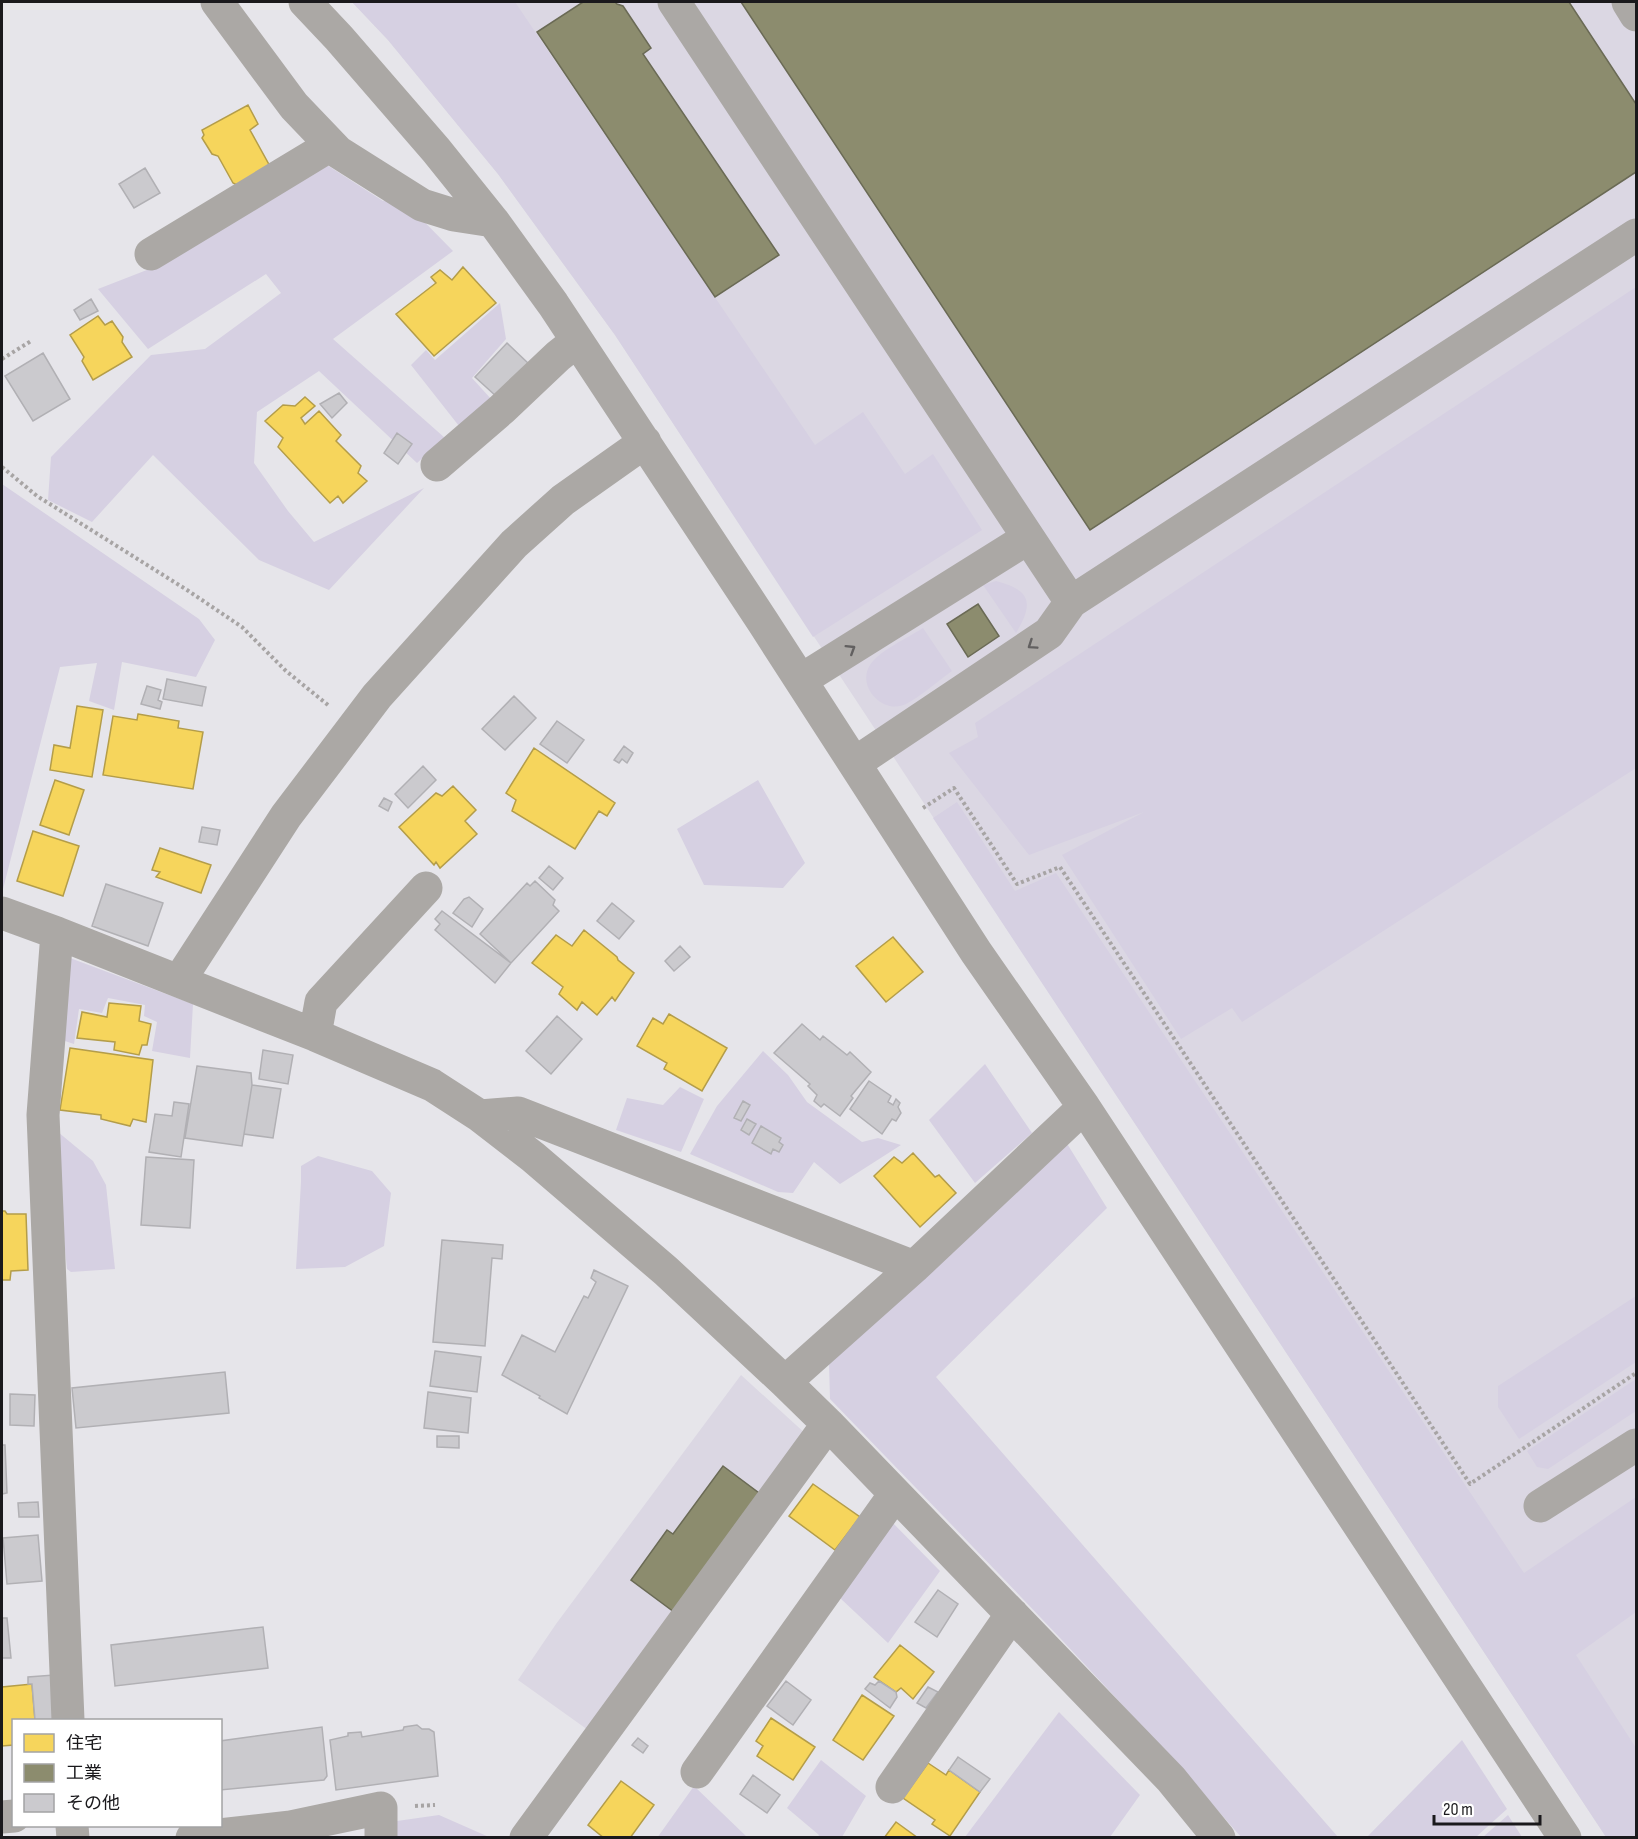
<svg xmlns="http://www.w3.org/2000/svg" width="1638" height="1839" viewBox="0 0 1638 1839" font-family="'Sofia Sans Condensed','Noto Sans JP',sans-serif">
<rect width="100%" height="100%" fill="#e6e5ea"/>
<path fill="#dbd7e3" d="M 352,2 L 1636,2 L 1636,1837 L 1606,1837 L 615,335 L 498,174 L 388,40 Z
M 741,1375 L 807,1435 L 588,1730 L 518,1680 L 556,1624 Z"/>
<path fill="#d6d0e2" d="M 352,2 L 515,2 L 815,445 L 863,412 L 905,474 L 933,454 L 982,530 L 813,637 L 615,335 L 498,174 L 388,40 Z
M 327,165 L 383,201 L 397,194 L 453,251 L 333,339 L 445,438 L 417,463 L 319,371 L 257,412 L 254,463 L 288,511 L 314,542 L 424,488 L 329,590 L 259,560 L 153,455 L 92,522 L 48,500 L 51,457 L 151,355 L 205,349 L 281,293 L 266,274 L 148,349 L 98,289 L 152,268 Z
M 1636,287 L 1636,768 L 1242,1022 L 1232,1008 L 1181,1039 L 1062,855 L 1144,812 L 1029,855 L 949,753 L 978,737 L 975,723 Z
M 500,303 L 506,339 L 472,378 L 492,400 L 459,426 L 411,365 L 426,350 L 435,360 Z
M 2,484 L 199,619 L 215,640 L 196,677 L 122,662 L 114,710 L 89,701 L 97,663 L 60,667 L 2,893 Z
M 996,581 C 1031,590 1034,603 1016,633 L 983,585 Z
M 923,628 L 952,671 C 938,681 921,696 906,704 C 884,715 856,687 870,665 C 880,650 908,638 923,628 Z
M 758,780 L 805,863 L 783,888 L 704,885 L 677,829 Z
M 957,802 L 1015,891 L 1056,873 L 1524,1573 L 1636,1497 L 1636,1612 L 1576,1655 L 1636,1748 L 1636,1837 L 1606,1837 L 933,818 Z
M 70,958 L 193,1004 L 190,1058 L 152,1051 L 157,1022 L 144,1016 L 145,1005 L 108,998 L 102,1013 L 79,1009 L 74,1044 L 59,1039 Z
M 763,1051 L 788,1075 L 807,1102 L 862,1142 L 878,1138 L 901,1145 L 840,1184 L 814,1162 L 793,1193 L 778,1192 L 690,1154 L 717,1106 Z
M 985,1064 L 1032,1133 L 975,1183 L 929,1120 Z
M 680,1087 L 704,1099 L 681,1152 L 616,1130 L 627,1098 L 663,1105 Z
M 58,1132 L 93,1161 L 106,1185 L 115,1269 L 71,1272 L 67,1269 L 61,1209 Z
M 1066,1142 L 1107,1208 L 936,1377 L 1338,1837 L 1241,1837 C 1110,1686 969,1543 830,1399 L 829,1363 Z
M 318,1156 L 372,1171 L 391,1193 L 384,1246 L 345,1267 L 296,1269 L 301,1182 L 301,1166 Z
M 1636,1296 L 1636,1362 L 1519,1439 L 1498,1407 L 1498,1386 Z
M 1636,1379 L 1636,1411 L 1548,1469 L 1537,1467 L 1527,1451 Z
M 890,1520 L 940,1571 L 888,1643 L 840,1598 Z
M 1059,1712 L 1140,1795 L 1110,1837 L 965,1837 Z
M 1462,1740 L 1507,1809 L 1476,1837 L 1367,1837 Z
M 821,1760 L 866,1796 L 842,1837 L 818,1837 L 819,1835 L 787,1808 Z
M 694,1786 L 747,1837 L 657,1838 Z
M 439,1815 L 489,1837 L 397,1838 L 397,1821 Z
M 1508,1815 L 1522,1837 L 1483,1837 Z"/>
<path fill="#f6d55c" stroke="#b49d49" stroke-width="1.5" d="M 248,105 L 258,124 L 250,130 L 272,170 L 239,186 L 233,183 L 218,156 L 212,154 L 202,138 L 204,135 L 202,130 Z
M 463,267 L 496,303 L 434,356 L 396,314 L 436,283 L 431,277 L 440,270 L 452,280 Z
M 98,316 L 105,325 L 112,321 L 123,337 L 122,342 L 132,357 L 93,380 L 82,361 L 84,357 L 70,335 Z
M 305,397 L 315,406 L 301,418 L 305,424 L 319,411 L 341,435 L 336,441 L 361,466 L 358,473 L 367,481 L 343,503 L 338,496 L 330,503 L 278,447 L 283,438 L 265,421 L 283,405 L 295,406 Z
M 77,706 L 103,710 L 92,777 L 50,770 L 54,745 L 70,748 Z
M 138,714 L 179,721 L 178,728 L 203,732 L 193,789 L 103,775 L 113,716 L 137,720 Z
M 534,748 L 615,803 L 607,816 L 599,811 L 575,849 L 512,811 L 516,800 L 506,793 Z
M 55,780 L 84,790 L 69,835 L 40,825 Z
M 453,786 L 476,810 L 465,821 L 477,834 L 440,868 L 436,862 L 434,865 L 399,827 L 436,793 L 442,796 Z
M 33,831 L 79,846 L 63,896 L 17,881 Z
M 160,848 L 211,865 L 201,893 L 156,877 L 160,872 L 152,870 Z
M 584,930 L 617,957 L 618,960 L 634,973 L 615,1001 L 612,997 L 597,1015 L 582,1002 L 577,1010 L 559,994 L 563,987 L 532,963 L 556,935 L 572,946 Z
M 893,937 L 923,972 L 886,1002 L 856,966 Z
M 109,1003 L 141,1006 L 139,1021 L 151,1024 L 147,1045 L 142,1045 L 139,1055 L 114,1050 L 115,1042 L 77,1038 L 82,1012 L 107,1017 Z
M 669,1014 L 727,1048 L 702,1091 L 664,1069 L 667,1063 L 637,1046 L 653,1018 L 663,1024 Z
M 70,1048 L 153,1060 L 146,1122 L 133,1119 L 130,1126 L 101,1119 L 101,1115 L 60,1110 Z
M 913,1153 L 935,1177 L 939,1175 L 956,1193 L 920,1227 L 874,1176 L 894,1157 L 902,1163 Z
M 2,1211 L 5,1211 L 7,1214 L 26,1214 L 28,1270 L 11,1271 L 10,1280 L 2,1280 Z
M 813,1484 L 860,1517 L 835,1550 L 789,1516 Z
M 900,1645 L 934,1672 L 913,1699 L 901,1688 L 896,1692 L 874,1677 Z
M 32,1684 L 35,1720 L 14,1720 L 14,1745 L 2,1746 L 2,1687 Z
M 862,1695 L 894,1716 L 863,1760 L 833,1740 Z
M 771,1718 L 815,1747 L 793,1780 L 757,1756 L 763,1746 L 756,1741 Z
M 928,1763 L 946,1775 L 949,1770 L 980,1792 L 950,1836 L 932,1824 L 935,1820 L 903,1798 Z
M 621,1781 L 654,1805 L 630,1838 L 604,1838 L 588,1825 Z
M 896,1822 L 918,1838 L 884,1838 Z"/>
<path fill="#8c8c6e" stroke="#6a6a55" stroke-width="1.5" d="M 583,2 L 615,2 L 617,4 L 623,6 L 651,48 L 643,54 L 779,255 L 715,297 L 537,32 Z
M 741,2 L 1569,2 L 1636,104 L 1636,172 L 1090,530 Z
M 978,604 L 999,636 L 968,657 L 947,624 Z
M 723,1466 L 759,1493 L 674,1612 L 631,1580 L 667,1530 L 673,1534 Z"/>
<path fill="#cbcace" stroke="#b1b0b4" stroke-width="1.5" d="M 145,168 L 160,193 L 134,208 L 119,184 Z
M 91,299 L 98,311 L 80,320 L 74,310 Z
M 507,343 L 529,364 L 497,397 L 475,377 Z
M 43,353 L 70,399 L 33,421 L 5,376 Z
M 339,393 L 347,403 L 332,418 L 320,404 Z
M 397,433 L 412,444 L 398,464 L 384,453 Z
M 167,679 L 206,687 L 202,706 L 163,699 Z
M 147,686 L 161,690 L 158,700 L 162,702 L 160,709 L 141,704 Z
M 514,696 L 536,718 L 505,750 L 482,729 Z
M 557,721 L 584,740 L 567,763 L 540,744 Z
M 624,746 L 633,753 L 627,763 L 622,759 L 619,763 L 614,760 Z
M 423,766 L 436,780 L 408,808 L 395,794 Z
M 384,798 L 392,802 L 388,811 L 379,806 Z
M 202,827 L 220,830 L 217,845 L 199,842 Z
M 549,866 L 563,878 L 553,890 L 539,878 Z
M 535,881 L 555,900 L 553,905 L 559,911 L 511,963 L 480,934 L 527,883 L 530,886 Z
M 106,884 L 163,903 L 148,946 L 92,926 Z
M 469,897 L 483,909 L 472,927 L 453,913 L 464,899 Z
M 612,903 L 634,921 L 619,939 L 597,921 Z
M 442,911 L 511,963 L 495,983 L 435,930 L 440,924 L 435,919 Z
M 680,946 L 690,957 L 674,971 L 665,961 Z
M 557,1016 L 582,1039 L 551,1074 L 526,1051 Z
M 802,1024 L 820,1040 L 823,1036 L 847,1055 L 850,1052 L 871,1072 L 851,1096 L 853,1098 L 840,1116 L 824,1104 L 821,1107 L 814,1101 L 817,1095 L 808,1086 L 810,1084 L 774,1053 Z
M 263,1050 L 293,1055 L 288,1084 L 259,1079 Z
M 197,1066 L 251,1073 L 252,1085 L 242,1146 L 185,1138 Z
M 869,1081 L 891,1096 L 888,1102 L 893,1105 L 896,1099 L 900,1103 L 898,1107 L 901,1113 L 896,1121 L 892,1119 L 882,1134 L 850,1109 Z
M 252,1085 L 281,1089 L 273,1138 L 244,1134 Z
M 743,1101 L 750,1105 L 741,1121 L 734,1118 Z
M 174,1102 L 189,1104 L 181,1157 L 149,1152 L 155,1114 L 172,1116 Z
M 747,1119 L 756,1124 L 749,1135 L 741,1130 Z
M 761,1126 L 781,1138 L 779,1142 L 783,1145 L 779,1152 L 773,1149 L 771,1154 L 752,1143 Z
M 146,1157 L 194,1160 L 190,1228 L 141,1225 Z
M 442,1240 L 503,1245 L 502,1259 L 492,1258 L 485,1346 L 433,1342 Z
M 594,1270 L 628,1286 L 567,1414 L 539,1398 L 540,1396 L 502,1375 L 522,1335 L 555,1352 L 584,1296 L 588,1298 L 596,1282 L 591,1278 Z
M 435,1351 L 481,1357 L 477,1392 L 430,1386 Z
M 225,1372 L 229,1413 L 76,1428 L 72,1388 Z
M 428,1392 L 471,1398 L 468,1433 L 424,1428 Z
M 10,1394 L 35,1395 L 34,1426 L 10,1425 Z
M 437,1436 L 459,1436 L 459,1448 L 437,1447 Z
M 2,1445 L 5,1445 L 7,1493 L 2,1494 Z
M 38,1502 L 39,1517 L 19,1517 L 18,1503 Z
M 38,1535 L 42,1581 L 7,1584 L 3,1538 Z
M 938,1590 L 958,1604 L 937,1637 L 915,1622 Z
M 2,1618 L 7,1618 L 11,1658 L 2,1658 Z
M 263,1627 L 268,1668 L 115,1686 L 111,1645 Z
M 54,1675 L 54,1720 L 35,1720 L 32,1684 L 28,1684 L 28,1677 Z
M 786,1681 L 811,1700 L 793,1725 L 767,1706 Z
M 879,1681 L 896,1692 L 897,1697 L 890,1708 L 865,1689 L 870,1683 L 875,1685 Z
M 928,1687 L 938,1692 L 926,1708 L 917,1703 Z
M 417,1725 L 422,1729 L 429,1729 L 434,1732 L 438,1776 L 336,1790 L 330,1740 L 348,1736 L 348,1733 L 361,1732 L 362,1737 L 403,1730 L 404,1727 Z
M 322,1727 L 327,1776 L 324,1780 L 220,1790 L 220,1741 Z
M 638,1738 L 648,1746 L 643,1753 L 632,1745 Z
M 958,1757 L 990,1779 L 980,1792 L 949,1770 Z
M 753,1775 L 780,1795 L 767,1813 L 740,1794 Z"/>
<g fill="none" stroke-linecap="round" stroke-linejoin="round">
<path stroke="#a7a4a4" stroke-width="4" stroke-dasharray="3 3" stroke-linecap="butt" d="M 2,359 L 31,341
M 2,467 L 37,496 L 187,590 L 242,627 L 286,671 L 328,705
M 923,808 L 954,788 L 1017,884 L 1060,867 L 1470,1484 L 1636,1373
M 415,1806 L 435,1805"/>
<path stroke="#aba8a5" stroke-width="33" d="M 217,2 L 294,106 L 338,152 L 422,205 L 454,215 L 493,221
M 305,2 L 339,38 L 436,150 L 493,221 L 553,304 L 763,622 L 976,952 L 1084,1107 L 1565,1838
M 674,2 L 1071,602
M 1628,2 L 1636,15
M 151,254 L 331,145
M 437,465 L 502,409 L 558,356 L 577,341
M 801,680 L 1028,538
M 855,763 L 1049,633 L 1071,602 L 1636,235
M 2,913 L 57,933 L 315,1035 L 432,1085 L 480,1116 L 533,1157 L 666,1271 L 785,1382 L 828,1424 L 1171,1779 L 1219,1838
M 57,933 L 43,1115 L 68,1720
M 179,981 L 286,816 L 377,696 L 514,544 L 563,500 L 645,442
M 315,1035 L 321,1002 L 426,888
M 480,1116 L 518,1113 L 914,1267
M 785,1382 L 914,1267 L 1084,1107
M 1540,1506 L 1636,1445
M 697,1772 L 895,1494
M 892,1787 L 1012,1614
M 2,1817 L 14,1816
M 72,1826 L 73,1838
M 192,1838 L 291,1827 L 381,1808 L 381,1838
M 526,1838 L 828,1424"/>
</g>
<defs><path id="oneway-chevron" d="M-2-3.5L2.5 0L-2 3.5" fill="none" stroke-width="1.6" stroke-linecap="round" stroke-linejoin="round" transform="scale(1.5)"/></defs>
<g stroke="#626060">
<use href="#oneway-chevron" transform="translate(1032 645) rotate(146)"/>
<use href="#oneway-chevron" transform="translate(851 649) rotate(-32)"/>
</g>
<rect width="1638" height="1839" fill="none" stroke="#1a191c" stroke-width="6"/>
<rect x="12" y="1719" width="210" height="108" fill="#ffffff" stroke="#a3a3a4" stroke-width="1.5"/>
<rect x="24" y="1734" width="30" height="18" fill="#f6d55c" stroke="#a3a3a4" stroke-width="1.5"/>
<text x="66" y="1749" font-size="18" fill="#1a191c">住宅</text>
<rect x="24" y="1764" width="30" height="18" fill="#8c8c6e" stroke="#a3a3a4" stroke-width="1.5"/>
<text x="66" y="1779" font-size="18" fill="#1a191c">工業</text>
<rect x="24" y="1794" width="30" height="18" fill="#cbcace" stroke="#a3a3a4" stroke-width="1.5"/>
<text x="66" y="1809" font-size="18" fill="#1a191c">その他</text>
<path d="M1434 1815v9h106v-9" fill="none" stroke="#1a191c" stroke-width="3"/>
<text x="1443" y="1815" font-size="18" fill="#1a191c" stroke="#ffffff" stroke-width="4.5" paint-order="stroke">20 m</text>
</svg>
